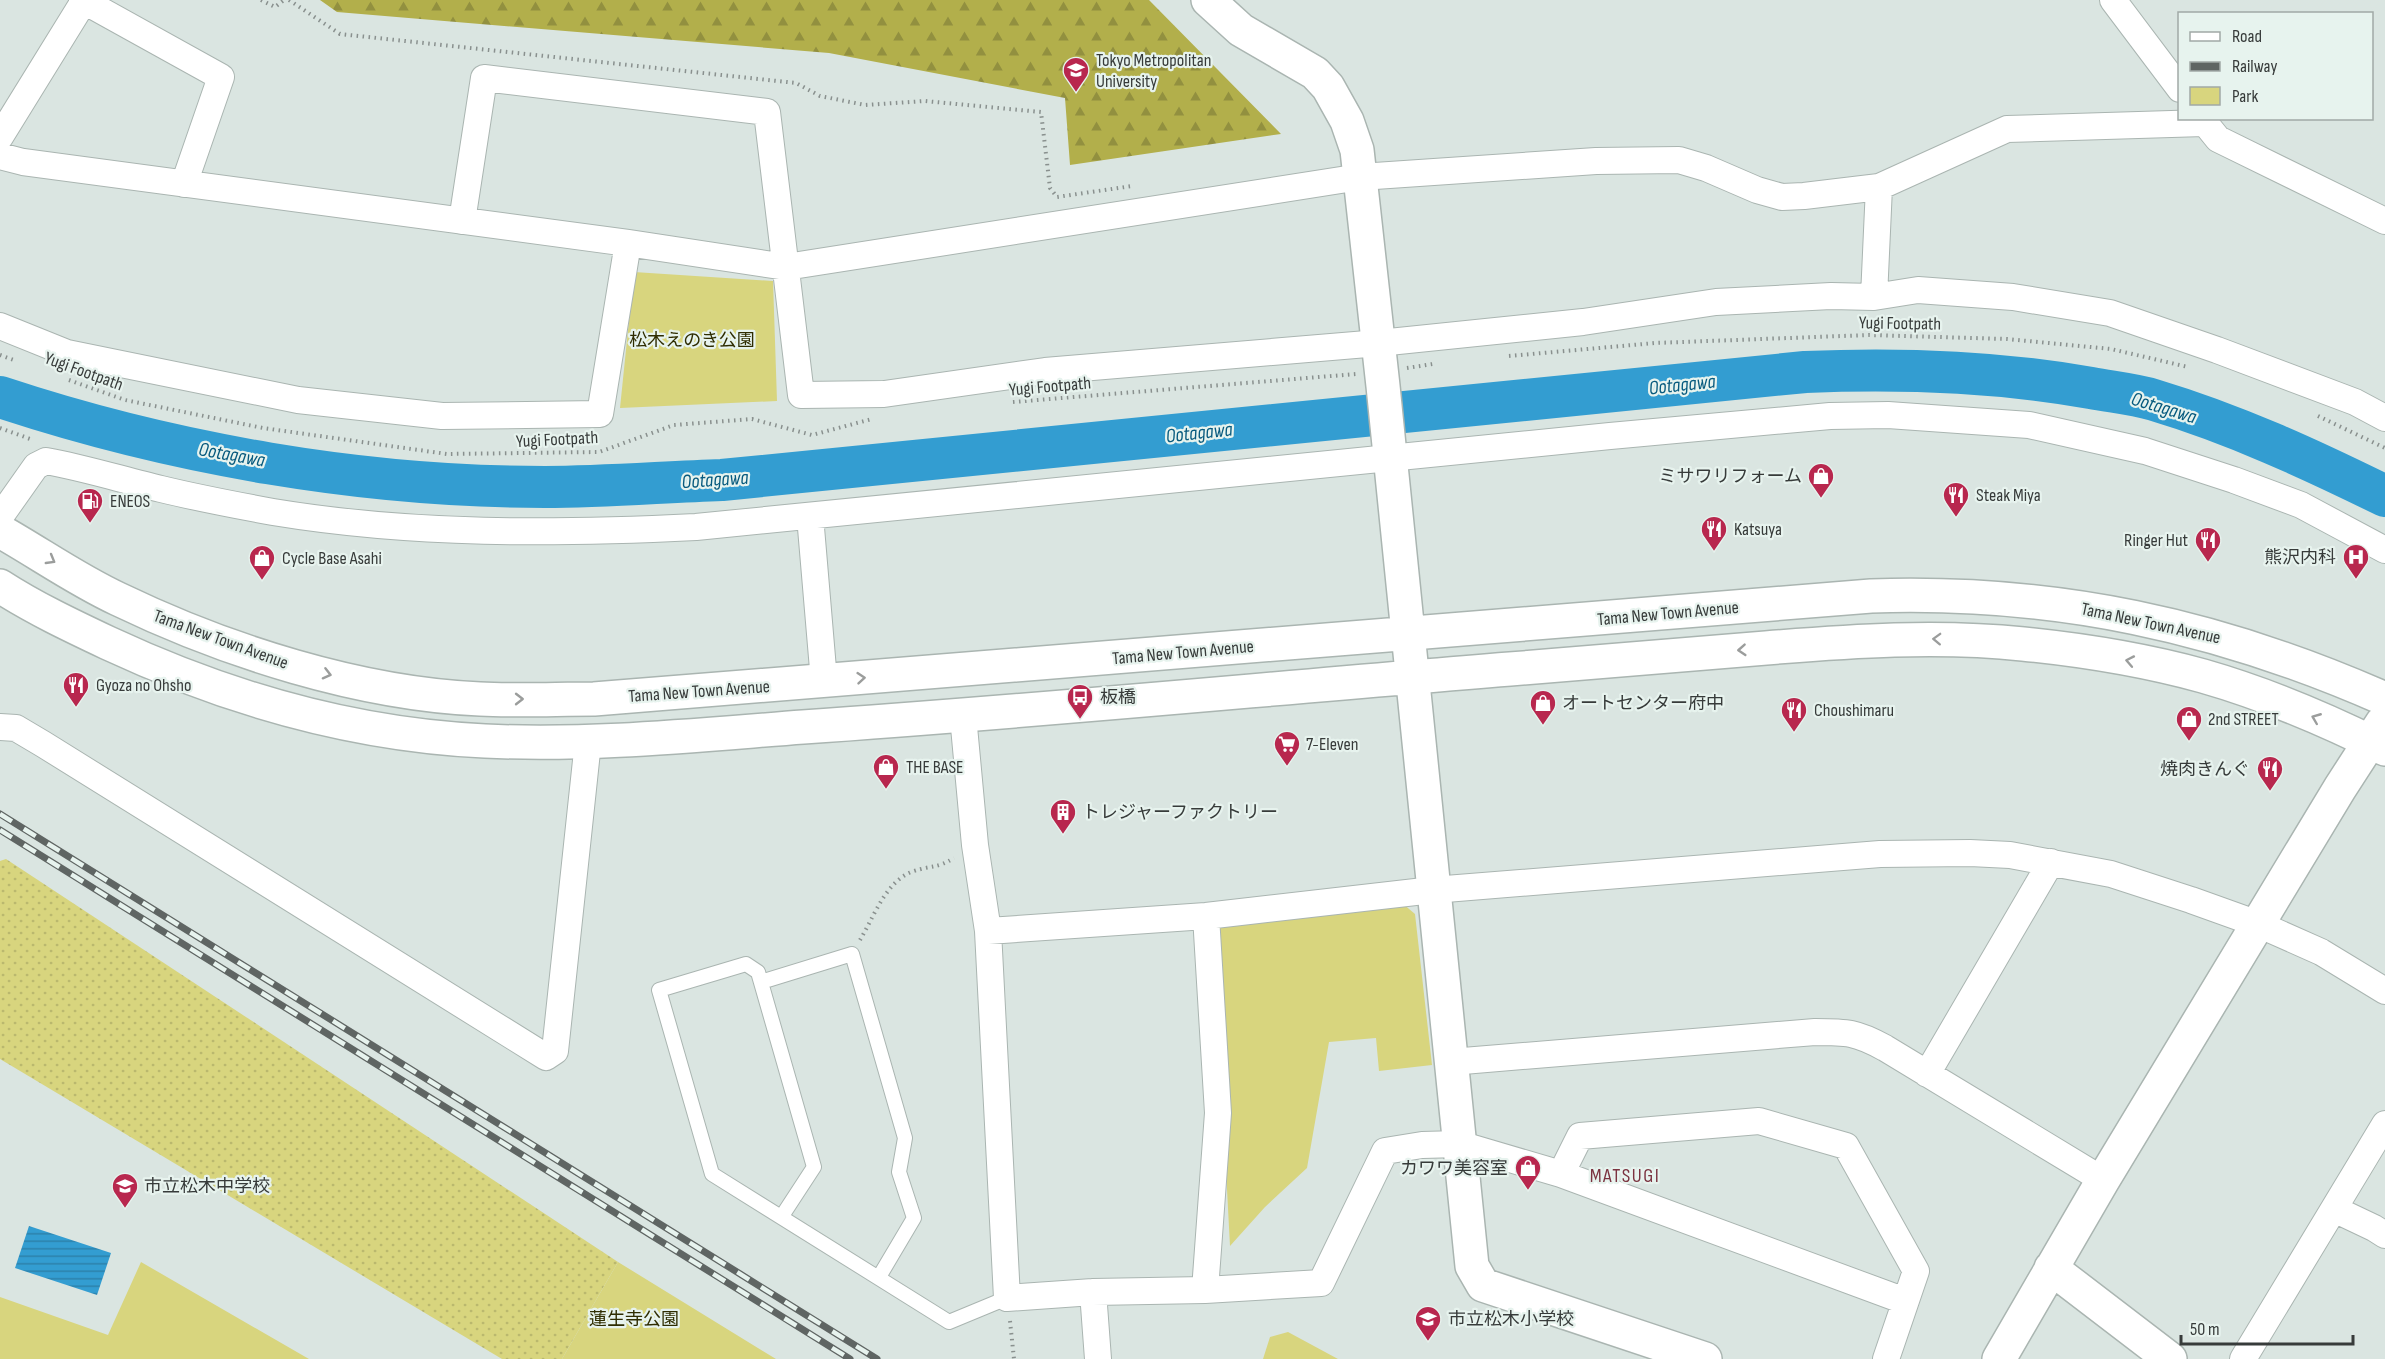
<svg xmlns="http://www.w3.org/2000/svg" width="2385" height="1359" viewBox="0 0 2385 1359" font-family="'Sofia Sans Condensed','Noto Sans JP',sans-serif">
<defs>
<pattern id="grass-dots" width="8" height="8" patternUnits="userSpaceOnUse" patternTransform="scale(1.5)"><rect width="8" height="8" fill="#d8d57e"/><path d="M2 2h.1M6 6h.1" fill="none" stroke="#bab86e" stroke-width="1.8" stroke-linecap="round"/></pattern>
<pattern id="forest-firs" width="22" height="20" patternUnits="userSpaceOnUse" patternTransform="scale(1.5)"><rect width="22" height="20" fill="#b2af4b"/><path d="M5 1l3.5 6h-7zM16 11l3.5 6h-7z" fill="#92903f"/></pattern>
<pattern id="water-rules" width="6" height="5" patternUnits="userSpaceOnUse" patternTransform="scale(1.5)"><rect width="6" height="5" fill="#339dd1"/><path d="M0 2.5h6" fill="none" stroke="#2c81ab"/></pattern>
</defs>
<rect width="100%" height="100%" fill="#dae5e1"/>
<path fill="url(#grass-dots)" d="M 6,859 L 618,1262 L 562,1359 L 502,1359 L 0,1059 L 0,861 Z"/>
<path fill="url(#forest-firs)" d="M 320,0 L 1149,0 L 1281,134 L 1070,165 L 1065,98 L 829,53 L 337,12 Z"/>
<path fill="#d8d57e" d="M 634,272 L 773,281 L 777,401 L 620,408 Z
M 1402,903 L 1415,914 L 1432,1065 L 1379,1071 L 1376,1038 L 1329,1042 L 1307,1168 L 1265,1207 L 1230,1246 L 1213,923 Z
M 141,1262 L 309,1359 L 0,1359 L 0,1297 L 108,1335 Z
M 618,1262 L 776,1359 L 562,1359 Z
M 1288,1332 L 1338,1359 L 1263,1359 L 1270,1337 Z"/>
<path fill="url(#water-rules)" d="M 29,1226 L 111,1253 L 97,1295 L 15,1268 Z"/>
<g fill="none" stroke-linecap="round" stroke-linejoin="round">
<path stroke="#339dd1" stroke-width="42" d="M 0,397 C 172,454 363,487 545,487 C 604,487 663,482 722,480 L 1805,372 C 1901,368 1996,371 2091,388 C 2112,392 2134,394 2154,400 C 2234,424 2310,459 2385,496"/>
<g stroke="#aab5b1" stroke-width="16">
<path id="lane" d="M 761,982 L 852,954 L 905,1138 L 899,1172 L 914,1218 L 879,1277
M 782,1216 L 814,1167 L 758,972 L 746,964 L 659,990 L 712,1174 L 949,1322 L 1007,1298"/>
</g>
<g stroke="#aab5b1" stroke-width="28">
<path id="street" d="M 82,0 L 221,77 L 184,184
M 2113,0 L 2180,89
M 2201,118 L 2218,139 L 2385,221
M 0,137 L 84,1
M 0,156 L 23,162 L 628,243 L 786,267 L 1360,177 L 1596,161 L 1679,160 L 1706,168 L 1757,190 L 1782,197 L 1804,196 L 1879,187 L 2007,129 L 2204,123
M 462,221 L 484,78 L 767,112 L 801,395 L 884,394 L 1045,371 L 1379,343 L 1583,322 L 1716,302 L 1831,296 L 1874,297 L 1918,290 L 2013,297 L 2110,313 L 2217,350 L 2355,402 L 2385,418
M 1874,297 L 1879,187
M 0,326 L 67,353 L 298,400 L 442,416 L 600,414 L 628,243
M 810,516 L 824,681
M 0,517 L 36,466 L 46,461 C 85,468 123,480 161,489 C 198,498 235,505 273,512 C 413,535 554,534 696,527 L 1610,436 L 1830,416 L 1888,415 L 2029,425 L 2145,451 L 2234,480 L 2301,505 L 2385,550
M 963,716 L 975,845 L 988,931 L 1007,1298 L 1093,1292 L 1205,1290 L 1321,1283 L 1385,1151 L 1422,1145 L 1459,1144 L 1561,1174 L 1905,1301
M 0,727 L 16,728 L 43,744 L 546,1057 L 555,1051 L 588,742
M 988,931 L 1206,916 L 1433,890 L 1880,854 L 1970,853 L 2010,855 L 2111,874 L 2191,900 L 2258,924 L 2321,952 L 2385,991
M 1451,1062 L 1815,1032 C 1847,1032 1856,1032 1885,1048 L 2103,1180
M 1927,1074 L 2051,862
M 1561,1174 L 1580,1136 L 1759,1121 L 1846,1146 L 1916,1271 L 1886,1359
M 2334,1209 L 2374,1228 L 2385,1235
M 1205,1290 L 1218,1113 L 1206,916
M 1093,1292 L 1098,1359
M 2243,1359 L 2385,1124"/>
</g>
<g stroke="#aab5b1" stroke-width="36">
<path id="secondary" d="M 1208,0 L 1241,30 L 1315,73 L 1328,87 L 1347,121 L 1357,150 L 1383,386 L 1472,1266 L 1483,1285 L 1705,1359
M 0,531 C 39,553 77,580 118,599 C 226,651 360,694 480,699 C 518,701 556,699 594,699 L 1871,596 C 2056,590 2217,625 2385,699
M 0,586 C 34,608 72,626 108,643 C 226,698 355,735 485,741 C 591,746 697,735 803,727 C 1039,711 1274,688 1510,669 C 1595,662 1681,655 1766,648 C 1852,641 1937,635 2023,644 C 2083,650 2145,660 2203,676 C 2266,694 2327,720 2385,749
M 2051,1268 L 2170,1359
M 1999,1359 L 2103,1180 L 2340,788 L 2382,723"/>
</g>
<path stroke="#89908e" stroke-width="4" stroke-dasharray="1.5 4.5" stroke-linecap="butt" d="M 261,0 L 275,7 L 284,0
M 289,0 L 340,34 L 796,83 L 820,96 L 865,105 L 925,101 L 1041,112 L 1050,188 L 1057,197 L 1132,186
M 0,355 L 14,360
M 1509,356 L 1655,343 L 1869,335 L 2007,339 L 2111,349 L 2188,367
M 1407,368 L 1433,364
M 69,380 L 125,400 L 263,428 L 447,454 L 599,452 L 674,425 L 752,419 L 812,435 L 872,419
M 1013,402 L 1356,374
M 2318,416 L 2385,448
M 0,428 L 33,440
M 860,940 C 874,917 886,880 914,871 C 932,865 936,869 954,858
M 1010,1321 L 1014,1359"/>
<use href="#lane" stroke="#fff" stroke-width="14"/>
<use href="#street" stroke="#fff" stroke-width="26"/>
<use href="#secondary" stroke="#fff" stroke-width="33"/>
<g stroke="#5f6563" stroke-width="7">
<path id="rail" d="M 0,814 L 877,1359
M 0,830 L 850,1359"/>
</g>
<use href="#rail" stroke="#e7f3ee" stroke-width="4.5" stroke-dasharray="14" stroke-linecap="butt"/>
</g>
<defs><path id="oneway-chevron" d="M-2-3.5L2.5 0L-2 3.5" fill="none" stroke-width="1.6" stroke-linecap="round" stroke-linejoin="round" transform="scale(1.5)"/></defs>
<g stroke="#9b9d9c">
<use href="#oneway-chevron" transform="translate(51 560) rotate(30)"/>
<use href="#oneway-chevron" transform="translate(1937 639) rotate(-178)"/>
<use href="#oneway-chevron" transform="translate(1742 650) rotate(176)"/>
<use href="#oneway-chevron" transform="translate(2130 661) rotate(-169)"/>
<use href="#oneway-chevron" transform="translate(327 674) rotate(14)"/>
<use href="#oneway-chevron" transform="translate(861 678) rotate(-5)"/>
<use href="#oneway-chevron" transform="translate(519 699)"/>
<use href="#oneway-chevron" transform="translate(2316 718) rotate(-158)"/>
</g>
<defs>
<g id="university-pin" transform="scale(1.35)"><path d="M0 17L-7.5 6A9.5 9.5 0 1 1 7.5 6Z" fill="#b8274e" stroke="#e7f3ee"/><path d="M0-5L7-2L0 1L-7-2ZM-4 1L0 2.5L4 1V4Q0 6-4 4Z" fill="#fff"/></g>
<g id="shop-pin" transform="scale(1.35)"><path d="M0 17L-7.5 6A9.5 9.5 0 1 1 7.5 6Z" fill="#b8274e" stroke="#e7f3ee"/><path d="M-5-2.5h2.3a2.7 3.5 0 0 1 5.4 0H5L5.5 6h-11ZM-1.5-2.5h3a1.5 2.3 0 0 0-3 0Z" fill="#fff"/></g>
<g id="restaurant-pin" transform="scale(1.35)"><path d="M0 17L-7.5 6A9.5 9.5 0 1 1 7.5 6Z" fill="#b8274e" stroke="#e7f3ee"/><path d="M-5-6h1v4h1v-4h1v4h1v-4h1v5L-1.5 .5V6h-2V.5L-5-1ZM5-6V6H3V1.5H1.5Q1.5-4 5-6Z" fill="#fff"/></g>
<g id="fuel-pin" transform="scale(1.35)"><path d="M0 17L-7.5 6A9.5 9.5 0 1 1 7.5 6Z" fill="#b8274e" stroke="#e7f3ee"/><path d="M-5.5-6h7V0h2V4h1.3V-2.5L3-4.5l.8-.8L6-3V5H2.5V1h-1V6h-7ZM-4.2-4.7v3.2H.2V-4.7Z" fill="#fff"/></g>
<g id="hospital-pin" transform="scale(1.35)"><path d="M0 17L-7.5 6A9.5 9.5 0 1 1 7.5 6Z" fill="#b8274e" stroke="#e7f3ee"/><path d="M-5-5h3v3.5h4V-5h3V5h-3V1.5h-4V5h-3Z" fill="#fff"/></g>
<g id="bus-pin" transform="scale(1.35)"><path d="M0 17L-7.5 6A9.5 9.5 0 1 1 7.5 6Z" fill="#b8274e" stroke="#e7f3ee"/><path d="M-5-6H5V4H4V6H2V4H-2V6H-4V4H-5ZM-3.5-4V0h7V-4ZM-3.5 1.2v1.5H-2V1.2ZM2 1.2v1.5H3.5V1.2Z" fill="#fff"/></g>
<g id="supermarket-pin" transform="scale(1.35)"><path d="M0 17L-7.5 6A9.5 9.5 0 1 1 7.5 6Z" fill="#b8274e" stroke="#e7f3ee"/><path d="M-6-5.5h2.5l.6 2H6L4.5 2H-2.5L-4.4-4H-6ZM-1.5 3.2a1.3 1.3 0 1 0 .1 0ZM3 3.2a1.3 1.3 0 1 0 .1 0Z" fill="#fff"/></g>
<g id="building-pin" transform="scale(1.35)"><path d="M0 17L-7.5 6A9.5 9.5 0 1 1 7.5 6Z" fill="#b8274e" stroke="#e7f3ee"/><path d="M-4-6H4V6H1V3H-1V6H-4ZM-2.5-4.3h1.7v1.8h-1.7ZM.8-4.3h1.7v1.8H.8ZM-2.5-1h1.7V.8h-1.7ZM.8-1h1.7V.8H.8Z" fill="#fff"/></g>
<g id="school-pin" transform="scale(1.35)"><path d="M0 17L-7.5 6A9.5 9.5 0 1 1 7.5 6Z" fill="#b8274e" stroke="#e7f3ee"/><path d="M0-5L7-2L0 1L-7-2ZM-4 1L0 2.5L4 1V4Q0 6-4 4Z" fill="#fff"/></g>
</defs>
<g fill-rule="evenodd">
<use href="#university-pin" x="1076" y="70"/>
<use href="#shop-pin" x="1821" y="476"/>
<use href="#restaurant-pin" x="1956" y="495"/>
<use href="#fuel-pin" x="90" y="501"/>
<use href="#restaurant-pin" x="1714" y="529"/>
<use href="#restaurant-pin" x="2208" y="540"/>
<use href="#hospital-pin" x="2356" y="557"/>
<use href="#shop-pin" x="262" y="558"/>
<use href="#restaurant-pin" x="76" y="685"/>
<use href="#bus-pin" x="1080" y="697"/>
<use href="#shop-pin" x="1543" y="703"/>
<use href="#restaurant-pin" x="1794" y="710"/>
<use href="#shop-pin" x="2189" y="719"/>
<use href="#supermarket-pin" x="1287" y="744"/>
<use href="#shop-pin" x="886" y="767"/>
<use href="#restaurant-pin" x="2270" y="769"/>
<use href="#building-pin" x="1063" y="812"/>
<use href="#shop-pin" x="1528" y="1168"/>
<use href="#school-pin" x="125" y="1186"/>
<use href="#school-pin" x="1428" y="1319"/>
</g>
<g text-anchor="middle" stroke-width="4.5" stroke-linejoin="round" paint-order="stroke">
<g font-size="18" fill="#373b3a" stroke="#e7f3ee" text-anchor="start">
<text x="1096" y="66">Tokyo Metropolitan<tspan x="1096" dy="21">University</tspan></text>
<text x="1802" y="482" text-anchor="end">ミサワリフォーム</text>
<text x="1976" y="501">Steak Miya</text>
<text x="110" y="507">ENEOS</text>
<text x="1734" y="535">Katsuya</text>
<text x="2188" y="546" text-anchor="end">Ringer Hut</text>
<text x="2336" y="563" text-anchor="end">熊沢内科</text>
<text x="282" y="564">Cycle Base Asahi</text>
<text x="96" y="691">Gyoza no Ohsho</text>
<text x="1100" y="703">板橋</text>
<text x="1562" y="709">オートセンター府中</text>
<text x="1814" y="716">Choushimaru</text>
<text x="2208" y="725">2nd STREET</text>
<text x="1306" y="750">7-Eleven</text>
<text x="906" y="773">THE BASE</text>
<text x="2250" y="775" text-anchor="end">焼肉きんぐ</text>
<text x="1082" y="818">トレジャーファクトリー</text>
<text x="1508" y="1174" text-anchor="end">カワワ美容室</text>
<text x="144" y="1192">市立松木中学校</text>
<text x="1448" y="1325">市立松木小学校</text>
</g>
<g font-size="18" fill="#373b3a" stroke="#e7f3ee">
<text transform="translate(1900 323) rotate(1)" y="6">Yugi Footpath</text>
<text transform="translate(84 371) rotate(20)" y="6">Yugi Footpath</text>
<text transform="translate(1050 386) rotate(-5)" y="6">Yugi Footpath</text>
<text transform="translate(557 439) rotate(-3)" y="6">Yugi Footpath</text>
<text transform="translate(1668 613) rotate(-5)" y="6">Tama New Town Avenue</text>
<text transform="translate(2151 623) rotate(12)" y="6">Tama New Town Avenue</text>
<text transform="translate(221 639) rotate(20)" y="6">Tama New Town Avenue</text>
<text transform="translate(1183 652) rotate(-5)" y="6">Tama New Town Avenue</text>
<text transform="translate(699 691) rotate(-4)" y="6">Tama New Town Avenue</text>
</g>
<g font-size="18" fill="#2f2d01" stroke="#e7f3ee">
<text x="692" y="346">松木えのき公園</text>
<text x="634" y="1325">蓮生寺公園</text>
</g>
<g font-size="20" font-style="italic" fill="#075a7e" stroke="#e7f3ee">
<text transform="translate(1682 384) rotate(-6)" y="7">Ootagawa</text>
<text transform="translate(2164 407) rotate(17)" y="7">Ootagawa</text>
<text transform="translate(1199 432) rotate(-6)" y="7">Ootagawa</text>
<text transform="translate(232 454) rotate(10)" y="7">Ootagawa</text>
<text transform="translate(715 479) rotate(-4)" y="7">Ootagawa</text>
</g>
<g font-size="20" letter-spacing="1.5" fill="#7b3340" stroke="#e7f3ee">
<text x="1625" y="1182">MATSUGI</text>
</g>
</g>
<rect x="2178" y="12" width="195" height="108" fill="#e7f3ee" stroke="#a1a9a6" stroke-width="1.5"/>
<rect x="2190" y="32" width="30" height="9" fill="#ffffff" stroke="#a1a9a6" stroke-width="1.5"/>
<text x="2232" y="42" font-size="18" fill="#373b3a">Road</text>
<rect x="2190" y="62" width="30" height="9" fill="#5f6563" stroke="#a1a9a6" stroke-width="1.5"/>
<text x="2232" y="72" font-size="18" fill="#373b3a">Railway</text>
<rect x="2190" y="87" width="30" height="18" fill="#d8d57e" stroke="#a1a9a6" stroke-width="1.5"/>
<text x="2232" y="102" font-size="18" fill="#373b3a">Park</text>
<path d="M2181 1335v9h172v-9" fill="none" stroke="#373b3a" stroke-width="3"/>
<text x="2190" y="1335" font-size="18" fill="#373b3a" stroke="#e7f3ee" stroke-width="4.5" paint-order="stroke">50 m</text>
</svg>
